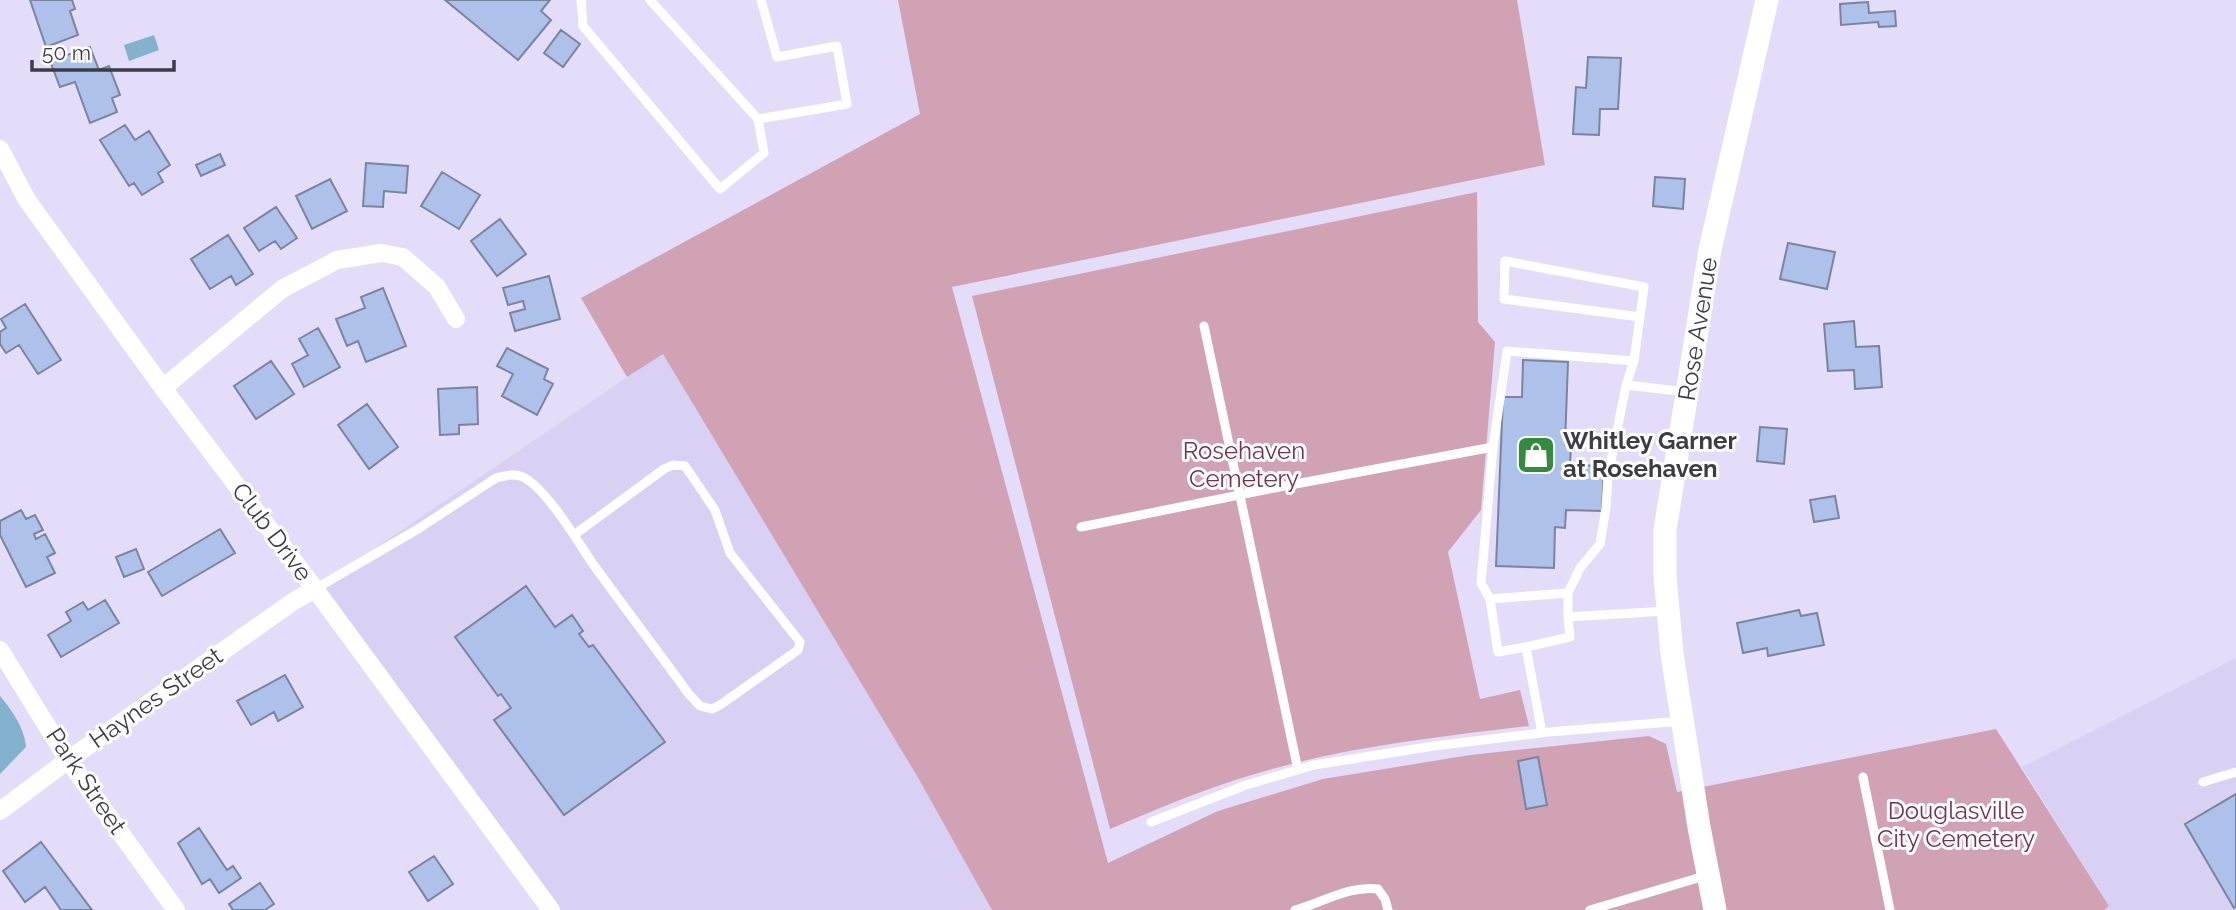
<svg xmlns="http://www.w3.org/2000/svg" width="2236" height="910" viewBox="0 0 2236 910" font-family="Raleway,sans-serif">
<rect width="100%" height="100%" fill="#e3ddf9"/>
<path fill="#d8d1f3" d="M 663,353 L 917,776 L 992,910 L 551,910 L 315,589 Z
M 2236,658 L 2236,910 L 2104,910 L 2109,906 L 2022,767 Z"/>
<path fill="#d1a2b3" d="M 898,0 L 1517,0 L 1545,165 L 952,287 L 1108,863 L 1218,811 L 1323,779 L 1470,755 L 1649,736 L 1666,744 L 1677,792 L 1996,729 L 2109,906 L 2104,910 L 992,910 L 917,776 L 663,354 L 627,377 L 581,298 L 920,114 Z
M 1477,192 L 1478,322 L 1495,342 L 1481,510 L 1448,552 L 1480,699 L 1520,690 L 1529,726 C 1438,737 1344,747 1255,774 C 1206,788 1157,809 1110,829 L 972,296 Z"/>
<path fill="#83b2ce" d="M 154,35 L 159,50 L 129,61 L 124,45 Z
M 0,696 C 12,710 25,729 26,747 L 0,774 Z"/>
<path fill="#adc1eb" stroke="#7a859d" stroke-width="2" d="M 30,0 L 72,0 L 75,9 L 70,11 L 78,35 L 46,47 Z
M 445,0 L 550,0 L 541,11 L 551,20 L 518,60 Z
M 1868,2 L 1869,13 L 1895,11 L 1896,26 L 1879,27 L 1878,22 L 1841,25 L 1840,4 Z
M 561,30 L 580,44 L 563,67 L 544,53 Z
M 90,47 L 99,70 L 109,66 L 120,95 L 112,98 L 117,112 L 90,123 L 75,82 L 60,87 L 50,61 Z
M 1588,57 L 1621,58 L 1618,109 L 1600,109 L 1599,135 L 1573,134 L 1576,87 L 1586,88 Z
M 125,125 L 135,140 L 149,131 L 170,165 L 158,173 L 163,182 L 142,195 L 134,183 L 129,186 L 100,140 Z
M 220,154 L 225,165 L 201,176 L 196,165 Z
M 366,163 L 408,166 L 406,193 L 384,191 L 383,207 L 363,206 Z
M 442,172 L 480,195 L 459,229 L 421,206 Z
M 1655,177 L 1685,179 L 1683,209 L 1653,206 Z
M 330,179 L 347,211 L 312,229 L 296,196 Z
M 276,207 L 297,238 L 281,249 L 275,241 L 259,251 L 244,228 Z
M 500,219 L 526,254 L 497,276 L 471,241 Z
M 228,235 L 253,274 L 236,285 L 231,276 L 210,289 L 191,259 Z
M 1788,243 L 1835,252 L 1827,289 L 1780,279 Z
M 549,276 L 560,319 L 515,331 L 510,313 L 525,309 L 523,301 L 508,305 L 503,288 Z
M 383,288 L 406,346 L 366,362 L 358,341 L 347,346 L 336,319 L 365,308 L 361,297 Z
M 25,304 L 61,360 L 38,374 L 19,345 L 6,353 L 0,344 L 0,332 L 6,328 L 1,319 Z
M 1854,321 L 1856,347 L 1879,346 L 1882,387 L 1855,389 L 1854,370 L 1828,371 L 1824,324 Z
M 318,328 L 340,367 L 304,387 L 292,364 L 308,355 L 299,339 Z
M 507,348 L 548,369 L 544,379 L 553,384 L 537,415 L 502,396 L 513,374 L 497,366 Z
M 1523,360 L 1568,362 L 1565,444 L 1571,445 L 1570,465 L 1604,466 L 1602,511 L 1566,510 L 1565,528 L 1555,527 L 1554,568 L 1496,566 L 1503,397 L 1522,397 Z
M 271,361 L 294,394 L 256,419 L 234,386 Z
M 477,387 L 478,424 L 459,425 L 459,434 L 440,435 L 438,389 Z
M 367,404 L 398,447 L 369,469 L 338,425 Z
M 1760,427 L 1787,429 L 1784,464 L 1757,461 Z
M 1835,496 L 1839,518 L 1814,522 L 1810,500 Z
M 21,510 L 26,519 L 35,515 L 43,530 L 34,534 L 36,539 L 45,534 L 55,553 L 47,557 L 55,573 L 26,587 L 0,535 L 0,521 Z
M 220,529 L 235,553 L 162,596 L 148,572 Z
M 136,549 L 144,569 L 124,577 L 116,557 Z
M 526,586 L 555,627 L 572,615 L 583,631 L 579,634 L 589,647 L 593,645 L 665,742 L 564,815 L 494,720 L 511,708 L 501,694 L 498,696 L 455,637 Z
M 105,600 L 119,623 L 61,657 L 48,635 L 71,621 L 66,612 L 83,602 L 88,610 Z
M 1799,610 L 1801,616 L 1817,613 L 1824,645 L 1768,656 L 1767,648 L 1743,653 L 1737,623 Z
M 285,675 L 303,707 L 278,721 L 274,712 L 251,725 L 237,701 Z
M 1538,757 L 1547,805 L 1526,809 L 1518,761 Z
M 2236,794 L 2236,907 L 2234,908 L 2185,824 Z
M 199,828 L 227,870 L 233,866 L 241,878 L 219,893 L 210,879 L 202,884 L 178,843 Z
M 41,842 L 92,910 L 61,910 L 45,887 L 25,902 L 3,871 Z
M 434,856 L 453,884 L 428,901 L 409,872 Z
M 260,883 L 274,904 L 265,910 L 233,910 L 229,904 Z"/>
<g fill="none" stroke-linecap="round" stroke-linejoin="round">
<path stroke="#fff" stroke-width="9" d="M 581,0 L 583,26 L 720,189 L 764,153 L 758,119
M 650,0 L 758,119 L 847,104 L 837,46 L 777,57 L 761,0
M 1204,326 L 1298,770
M 1626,385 L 1687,392
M 1081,527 L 1274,488 L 1493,447
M 315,589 L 418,529 L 496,478 C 505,476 514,473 523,477 C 546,488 578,542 593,564 C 624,607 657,650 688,693 L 700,706 L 712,709 L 720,705 L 798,650 L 800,642 L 730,553 L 715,510 L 685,466 L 673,465 L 664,469 L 574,535
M 1568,593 L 1580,568 L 1600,544 L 1606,508 L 1608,476 L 1626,385 L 1634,361
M 1490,599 L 1481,583 L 1493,447 L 1507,351 L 1634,361 L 1644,287 L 1505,261 L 1504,299 L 1640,317
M 1526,647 L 1498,652 L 1490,599 L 1568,593 L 1568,617
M 1542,733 L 1526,647 L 1570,637 L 1568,617 L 1666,611
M 1863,777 L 1890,910
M 2203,782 L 2236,772
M 1151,822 L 1246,785 L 1314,765 L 1434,746 L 1549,732 L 1682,721
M 1295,910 C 1322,903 1350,885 1378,889 L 1385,899 L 1388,910
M 1590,910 L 1708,875"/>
<path stroke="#fff" stroke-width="18" d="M 0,149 L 27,200 L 163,388 L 315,589 L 551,910
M 163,388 L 282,289 L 337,260 L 381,253 L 403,257 L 437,287 L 456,319
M 0,650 L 68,760 L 176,910
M 0,811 L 68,760 L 294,601 L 315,589"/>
<path stroke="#fff" stroke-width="23" d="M 1715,910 L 1699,827 L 1672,654 L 1665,576 L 1665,530 L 1710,250 L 1767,0"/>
</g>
<defs>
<g id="shop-square" transform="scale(2.0125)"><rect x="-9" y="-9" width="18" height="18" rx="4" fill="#338c3d" stroke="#fff"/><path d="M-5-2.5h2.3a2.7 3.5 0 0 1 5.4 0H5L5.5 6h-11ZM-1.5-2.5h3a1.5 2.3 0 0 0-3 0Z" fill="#fff"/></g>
</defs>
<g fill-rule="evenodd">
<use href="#shop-square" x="1536" y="455"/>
</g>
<g text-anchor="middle" stroke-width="6" stroke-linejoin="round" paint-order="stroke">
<g font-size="24" fill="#3d3b46" stroke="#fff">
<text transform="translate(1698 329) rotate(-81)" y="8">Rose Avenue</text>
<text transform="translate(272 532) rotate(53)" y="8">Club Drive</text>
<text transform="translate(156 698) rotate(-35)" y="8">Haynes Street</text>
<text transform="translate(86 781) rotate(56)" y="8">Park Street</text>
</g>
<g font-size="24" font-weight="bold" fill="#3d3b46" stroke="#fff" text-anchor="start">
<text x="1563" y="449">Whitley Garner<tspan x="1563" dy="28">at Rosehaven</tspan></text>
</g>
<g font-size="24" fill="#71324d" stroke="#fff">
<text x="1244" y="459">Rosehaven<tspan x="1244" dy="28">Cemetery</tspan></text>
<text x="1956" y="819">Douglasville<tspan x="1956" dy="28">City Cemetery</tspan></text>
</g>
</g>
<path d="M32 60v10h142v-10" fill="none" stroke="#3d3b46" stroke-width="3.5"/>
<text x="42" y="60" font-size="21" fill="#3d3b46" stroke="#ffffff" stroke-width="5" paint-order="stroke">50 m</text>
</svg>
